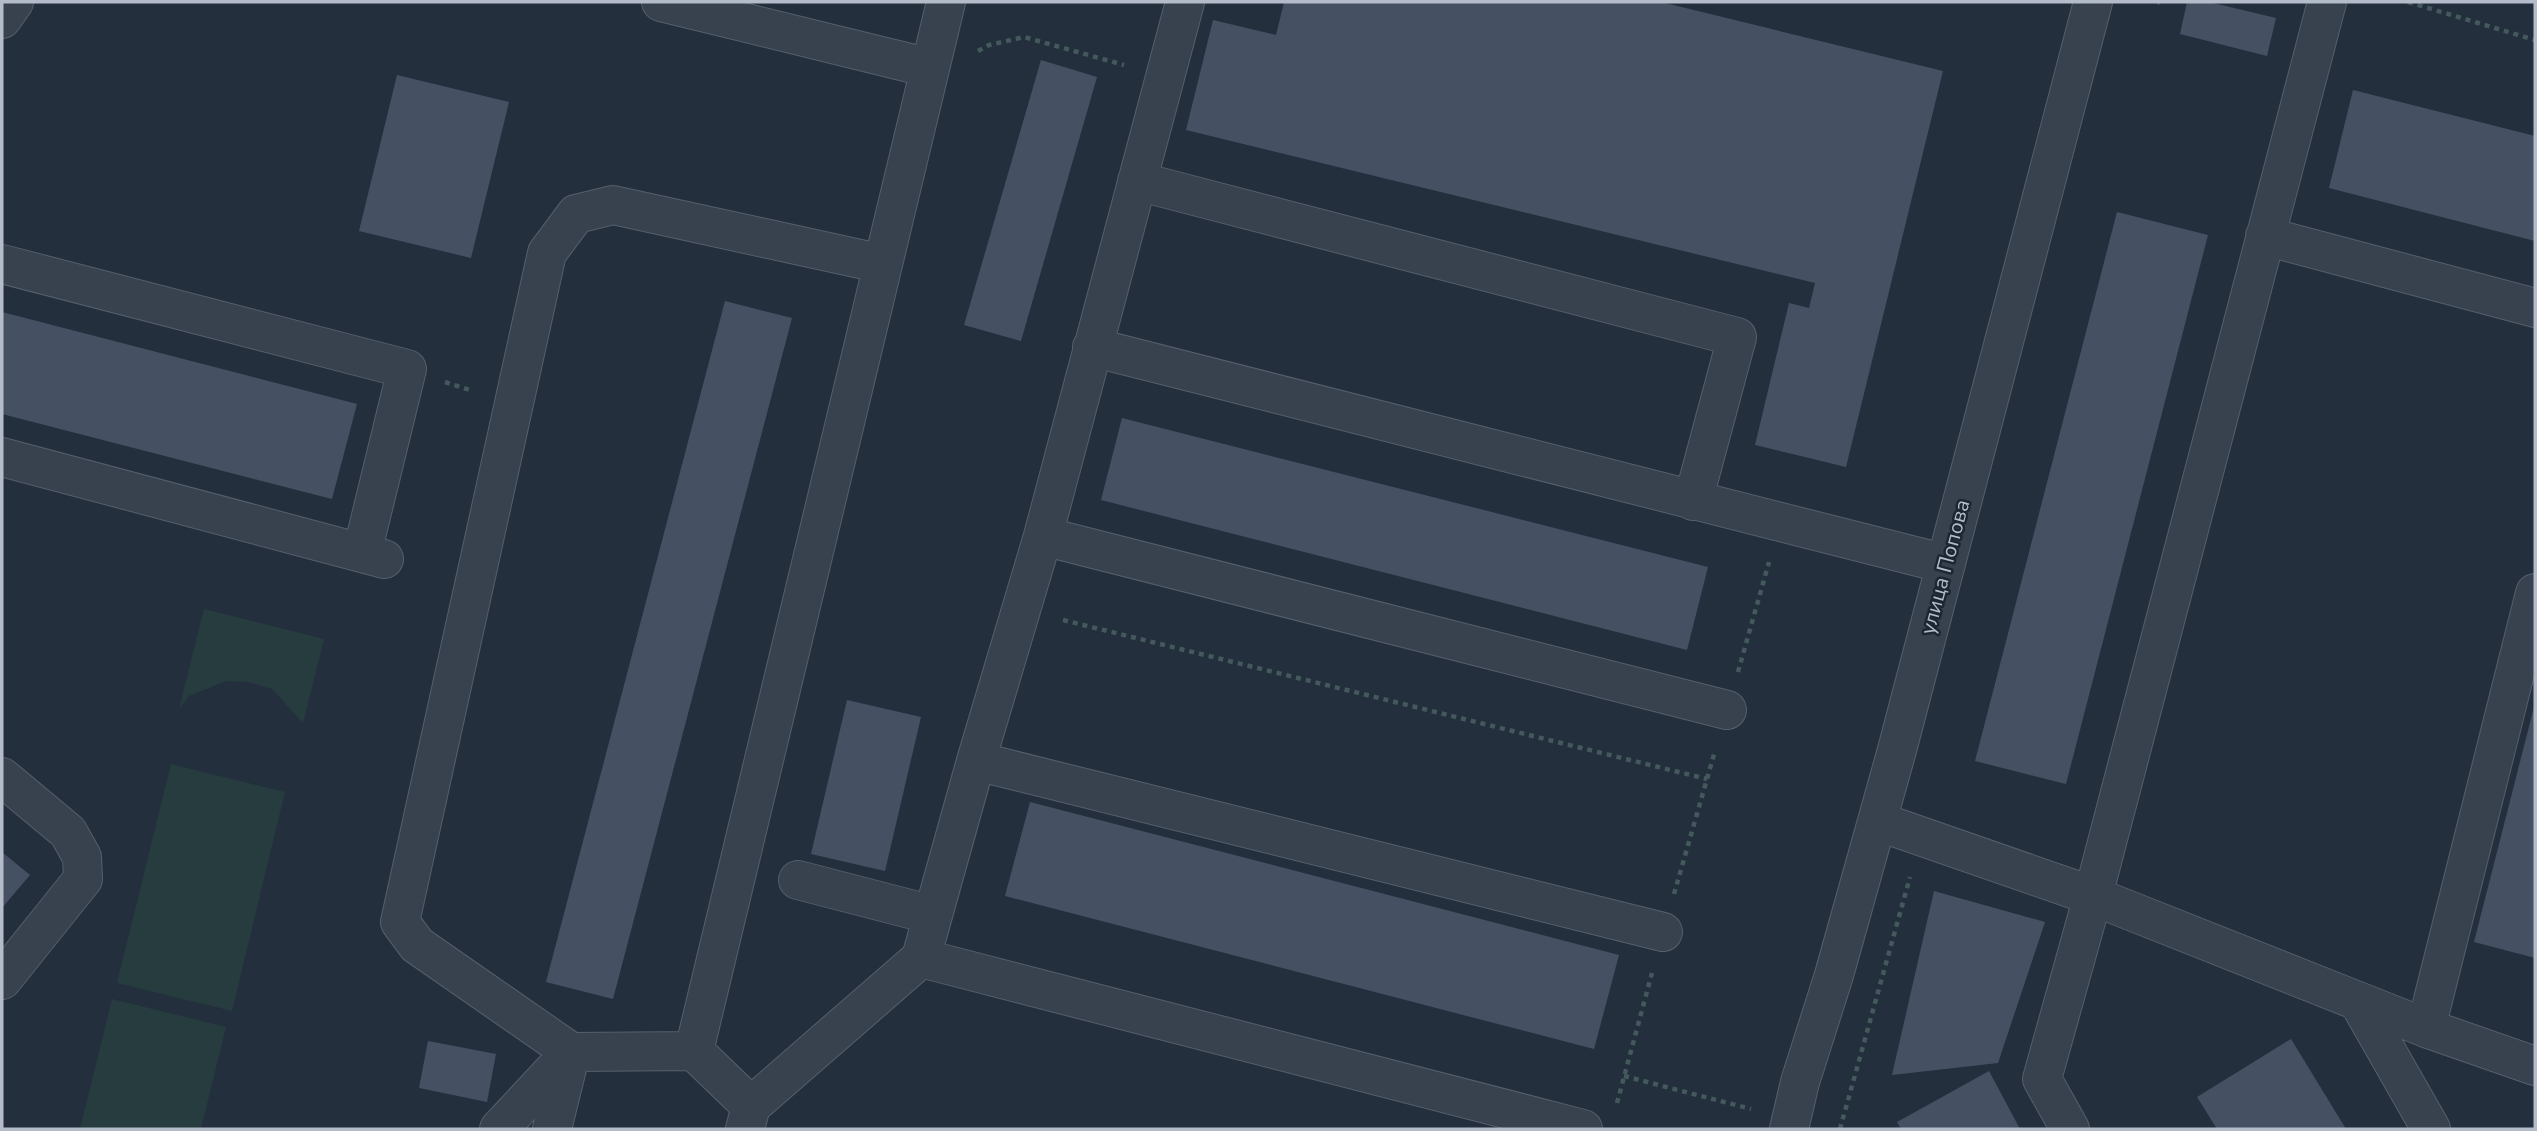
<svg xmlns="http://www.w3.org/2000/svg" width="2537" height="1131" viewBox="0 0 2537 1131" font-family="'Nunito Sans',sans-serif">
<rect width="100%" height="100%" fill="#242f3e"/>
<path fill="#263c3f" d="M 204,609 L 324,639 L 303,723 L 272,689 L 248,682 L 226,681 L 189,696 L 179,709 Z
M 171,764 L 285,792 L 232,1011 L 117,983 Z
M 112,999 L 226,1027 L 201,1129 L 80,1129 Z"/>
<path fill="#455162" d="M 1284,2 L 1661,2 L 1943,71 L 1846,467 L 1755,445 L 1789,303 L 1809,308 L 1815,283 L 1186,130 L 1213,20 L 1276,35 Z
M 2187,2 L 2209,2 L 2276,18 L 2267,56 L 2180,34 Z
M 1041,60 L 1097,77 L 1021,341 L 964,325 Z
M 397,75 L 509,102 L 471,258 L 359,231 Z
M 2353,90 L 2535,136 L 2535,241 L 2329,188 Z
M 2117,212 L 2208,235 L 2066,784 L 1975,761 Z
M 725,301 L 792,318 L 613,999 L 546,982 Z
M 2,312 L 357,404 L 332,499 L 2,414 Z
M 1122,418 L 1708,567 L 1687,650 L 1101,500 Z
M 847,700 L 921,717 L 885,871 L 811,854 Z
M 2534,707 L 2535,707 L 2535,958 L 2474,942 Z
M 1030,802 L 1619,955 L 1594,1049 L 1005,896 Z
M 2,852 L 30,875 L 2,908 Z
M 1934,891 L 2045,922 L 1998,1063 L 1892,1075 Z
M 2291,1039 L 2346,1129 L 2217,1129 L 2197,1097 Z
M 428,1041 L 496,1054 L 487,1102 L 419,1088 Z
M 1989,1071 L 2020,1129 L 1901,1129 L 1897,1122 Z"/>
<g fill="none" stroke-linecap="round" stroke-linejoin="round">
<g stroke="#565f6c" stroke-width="40">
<path id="minor" d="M 661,2 L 930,68
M 2,19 L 14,2
M 1137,181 L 1737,337 L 1693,501
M 2265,236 L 2535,308
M 2,264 L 407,369 L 362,553
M 1092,347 L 1946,564
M 2,457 L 384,559
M 1043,536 L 1727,710
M 976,761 L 1663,932
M 2,777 L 68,832 L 82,857 L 83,879 L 2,980
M 1877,821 L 2093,896 L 2426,1028 L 2535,1066
M 798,880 L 933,915
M 921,958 L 976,761 L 1043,536 L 1185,2
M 2358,1001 L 2431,1129
M 2426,1028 L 2535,593
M 694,1051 L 946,2
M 751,1106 L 921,958 L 1583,1129
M 499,1129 L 571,1052 L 694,1051 L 751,1106 L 745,1129
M 552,1129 L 571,1052 L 417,945 L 400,922 L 547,253 L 576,214 L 613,205 L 883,264
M 1789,1129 L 1800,1082 L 1834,975 L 1897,750 L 2093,2
M 2070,1129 L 2042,1079 L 2093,896 L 2327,2"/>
</g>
<path stroke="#44595c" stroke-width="4.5" stroke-dasharray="5 5" stroke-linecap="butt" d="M 2408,2 L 2535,40
M 2157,3 L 2159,2
M 978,51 L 989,45 L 1024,37 L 1124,65
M 445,382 L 473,391
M 1063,620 L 1707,779
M 1738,672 L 1769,562
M 1674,894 L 1715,751
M 1624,1076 L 1751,1109
M 1617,1103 L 1652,973
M 1840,1129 L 1910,877"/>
<use href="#minor" stroke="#38414e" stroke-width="38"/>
</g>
<g text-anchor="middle" stroke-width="5" stroke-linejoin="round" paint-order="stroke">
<g font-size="21" fill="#b4bcc9" stroke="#1d2633">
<text transform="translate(1945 567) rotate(-75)" y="7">улица Попова</text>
</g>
</g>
<rect width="2537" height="1131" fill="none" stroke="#b4bcc9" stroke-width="7"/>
</svg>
